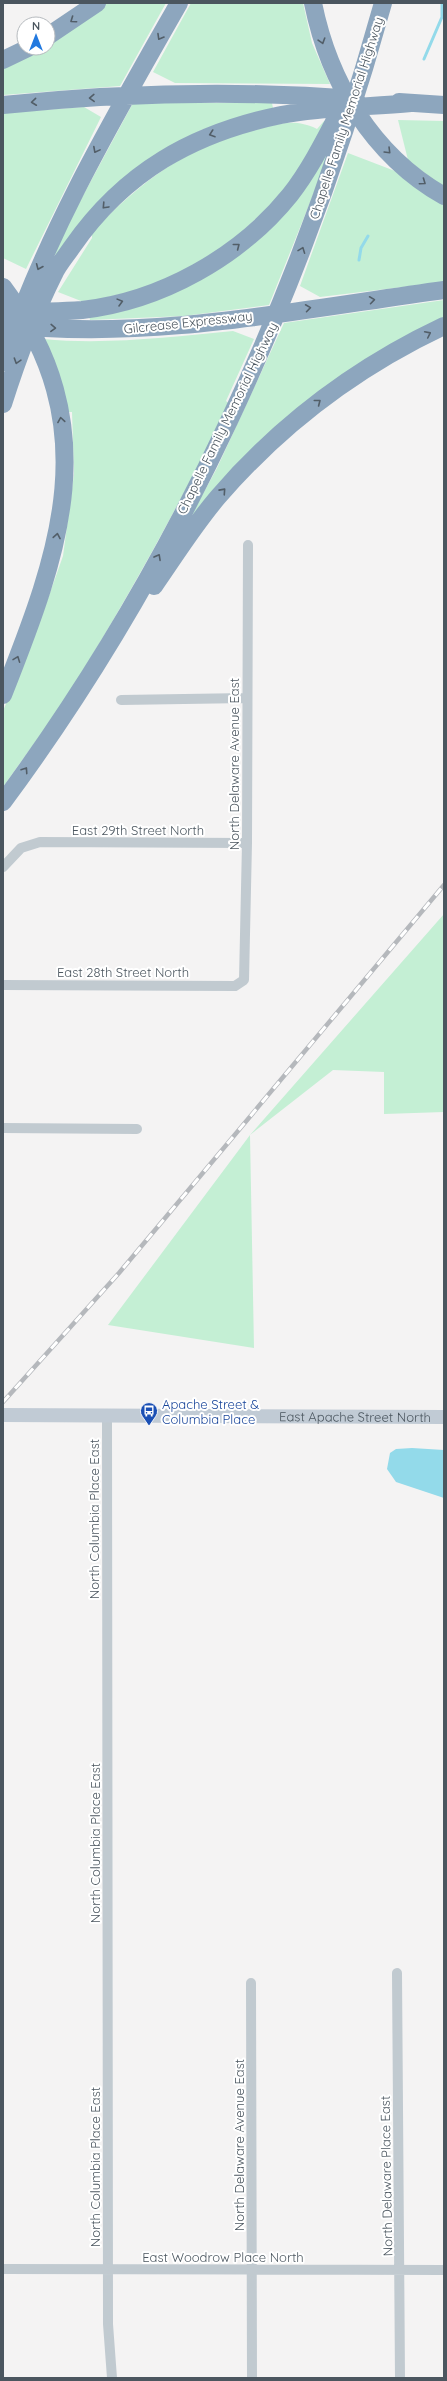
<svg xmlns="http://www.w3.org/2000/svg" width="447" height="2381" viewBox="0 0 447 2381" font-family="Quicksand,sans-serif">
<rect width="100%" height="100%" fill="#f4f3f3"/>
<path fill="#c4efd4" d="M 106,3 L 166,3 L 120,86 L 3,95 L 3,66 L 38,48 L 48,48 L 48,42 L 79,23 Z
M 191,3 L 303,3 L 312,43 L 330,84 L 175,83 L 153,72 Z
M 133,103 L 272,103 L 273,108 L 201,130 L 128,174 L 95,206 L 58,256 L 52,253 Z
M 84,107 L 101,117 L 26,269 L 3,258 L 3,113 Z
M 398,120 L 444,121 L 444,188 L 408,160 Z
M 324,121 L 327,121 L 288,188 L 224,249 L 154,286 L 96,300 L 81,301 L 58,292 L 92,238 L 92,232 C 142,181 185,147 255,130 C 279,124 294,118 317,129 Z
M 331,150 L 269,305 L 184,316 L 90,320 L 89,316 L 186,285 Z
M 348,153 L 395,171 L 444,205 L 444,282 L 320,297 L 300,286 Z
M 444,300 L 444,322 L 373,357 L 196,518 L 192,514 L 217,468 L 284,323 Z
M 233,331 L 254,339 L 226,401 L 230,404 C 182,498 133,590 77,680 C 55,717 28,751 3,787 L 3,711 L 41,618 L 63,556 L 74,474 L 72,412 L 68,412 L 43,339 C 106,345 170,337 233,331 Z
M 444,914 L 444,1112 L 384,1114 L 384,1072 L 333,1070 L 250,1135 L 254,1348 L 108,1325 L 250,1135 Z"/>
<path fill="#93daea" d="M 412,1448 L 444,1450 L 444,1498 L 396,1482 L 387,1469 L 390,1453 L 396,1449 Z"/>
<g fill="none" stroke-linecap="round" stroke-linejoin="round">
<path stroke="#93daea" stroke-width="3" d="M 424,59 L 442,17 L 442,3
M 359,260 L 361,248 L 368,236"/>
<path stroke="#c1cad0" stroke-width="10" d="M 121,700 L 247,698
M 3,867 L 21,848 L 40,842 L 247,843
M 3,985 L 235,986 L 244,980 L 247,843 L 248,545
M 3,1128 L 137,1129
M 107,1415 L 108,2324 L 112,2378
M 397,1973 L 400,2378
M 251,1983 L 252,2378
M 3,2269 L 444,2270"/>
<path stroke="#c1cbd5" stroke-width="14" id="s1" d="M 3,1415 L 444,1417"/>
<path stroke="#8da6be" stroke-width="18" d="M 313,3 C 329,82 372,155 444,196
M 48,36 L 97,3
M 3,60 L 28,48
M 399,102 L 444,105
M 3,105 C 120,93 239,90 356,99
M 3,287 C 107,426 60,551 3,695
M 3,312 C 29,312 56,312 82,310 C 161,301 240,257 290,195 C 312,167 328,133 345,101
M 3,324 C 145,342 303,309 444,290
M 3,362 C 45,235 113,119 179,3
M 3,404 C 17,360 33,316 54,274 C 58,265 66,256 72,247 C 124,172 193,133 281,115 C 323,107 368,107 411,103
M 154,586 C 175,556 194,525 218,497 C 281,424 357,367 444,326
M 3,802 C 179,564 304,288 383,3"/>
<g stroke="#b5b8bc" stroke-width="4.5">
<path id="rail" d="M 3,1402 L 119,1273 L 444,885"/>
</g>
<use href="#rail" stroke="#fff" stroke-width="3" stroke-dasharray="9" stroke-linecap="butt"/>
</g>
<defs><path id="oneway-chevron" d="M-2-3.5L2.5 0L-2 3.5" fill="none" stroke-width="1.6" stroke-linecap="round" stroke-linejoin="round"/></defs>
<g stroke="#525e68">
<use href="#oneway-chevron" transform="translate(73 20) rotate(145)"/>
<use href="#oneway-chevron" transform="translate(160 37) rotate(120)"/>
<use href="#oneway-chevron" transform="translate(322 41) rotate(73)"/>
<use href="#oneway-chevron" transform="translate(92 98) rotate(178)"/>
<use href="#oneway-chevron" transform="translate(34 102) rotate(174)"/>
<use href="#oneway-chevron" transform="translate(212 134) rotate(161)"/>
<use href="#oneway-chevron" transform="translate(96 150) rotate(118)"/>
<use href="#oneway-chevron" transform="translate(388 151) rotate(45)"/>
<use href="#oneway-chevron" transform="translate(423 182) rotate(35)"/>
<use href="#oneway-chevron" transform="translate(105 206) rotate(133)"/>
<use href="#oneway-chevron" transform="translate(237 246) rotate(-38)"/>
<use href="#oneway-chevron" transform="translate(302 250) rotate(-69)"/>
<use href="#oneway-chevron" transform="translate(39 267) rotate(113)"/>
<use href="#oneway-chevron" transform="translate(372 300) rotate(-8)"/>
<use href="#oneway-chevron" transform="translate(120 302) rotate(-15)"/>
<use href="#oneway-chevron" transform="translate(308 308) rotate(-8)"/>
<use href="#oneway-chevron" transform="translate(53 328) rotate(2)"/>
<use href="#oneway-chevron" transform="translate(428 334) rotate(-26)"/>
<use href="#oneway-chevron" transform="translate(17 361) rotate(108)"/>
<use href="#oneway-chevron" transform="translate(318 402) rotate(-38)"/>
<use href="#oneway-chevron" transform="translate(61 420) rotate(-99)"/>
<use href="#oneway-chevron" transform="translate(223 491) rotate(-48)"/>
<use href="#oneway-chevron" transform="translate(57 536) rotate(-80)"/>
<use href="#oneway-chevron" transform="translate(158 557) rotate(-61)"/>
<use href="#oneway-chevron" transform="translate(17 659) rotate(-69)"/>
<use href="#oneway-chevron" transform="translate(25 770) rotate(-56)"/>
</g>
<defs>
<g id="bus-pin" transform="scale(0.9)"><path d="M0 17L-7.5 6A9.5 9.5 0 1 1 7.5 6Z" fill="#1a4fb4" stroke="#fff"/><path d="M-5-6H5V4H4V6H2V4H-2V6H-4V4H-5ZM-3.5-4V0h7V-4ZM-3.5 1.2v1.5H-2V1.2ZM2 1.2v1.5H3.5V1.2Z" fill="#fff"/></g>
</defs>
<g fill-rule="evenodd">
<use href="#bus-pin" x="149" y="1411"/>
</g>
<g text-anchor="middle" stroke-width="4" stroke-linejoin="round" paint-order="stroke">
<g font-size="13" fill="#4b565f" stroke="#fff">
<text transform="translate(346 118) rotate(-72)" y="5">Chapelle Family Memorial Highway</text>
<text transform="translate(188 322) rotate(-6)" y="5">Gilcrease Expressway</text>
<text transform="translate(227 418) rotate(-64)" y="5">Chapelle Family Memorial Highway</text>
<text transform="translate(234 764) rotate(-90)" y="5">North Delaware Avenue East</text>
<text x="138" y="835">East 29th Street North</text>
<text x="123" y="977">East 28th Street North</text>
<text dy="5" stroke="none"><textPath href="#s1" startOffset="352">East Apache Street North</textPath></text>
<text transform="translate(94 1519) rotate(-90)" y="5">North Columbia Place East</text>
<text transform="translate(95 1843) rotate(-90)" y="5">North Columbia Place East</text>
<text transform="translate(239 2145) rotate(-90)" y="5">North Delaware Avenue East</text>
<text transform="translate(95 2167) rotate(-90)" y="5">North Columbia Place East</text>
<text transform="translate(386 2176) rotate(-91)" y="5">North Delaware Place East</text>
<text x="223" y="2262">East Woodrow Place North</text>
</g>
<g font-size="13" fill="#164399" stroke="#fff" text-anchor="start">
<text x="162" y="1409">Apache Street &amp;<tspan x="162" dy="15">Columbia Place</tspan></text>
</g>
</g>
<rect width="447" height="2381" fill="none" stroke="#4b565f" stroke-width="8"/>
<g transform="translate(36 36)"><circle r="19" fill="#ffffff" stroke="#b7bbbf"/>
<path d="M0-3L7 15L0 10L-7 15Z" fill="#2279df"/>
<text y="-6" font-size="11" font-weight="bold" text-anchor="middle" fill="#4b565f">N</text>
</g>
</svg>
